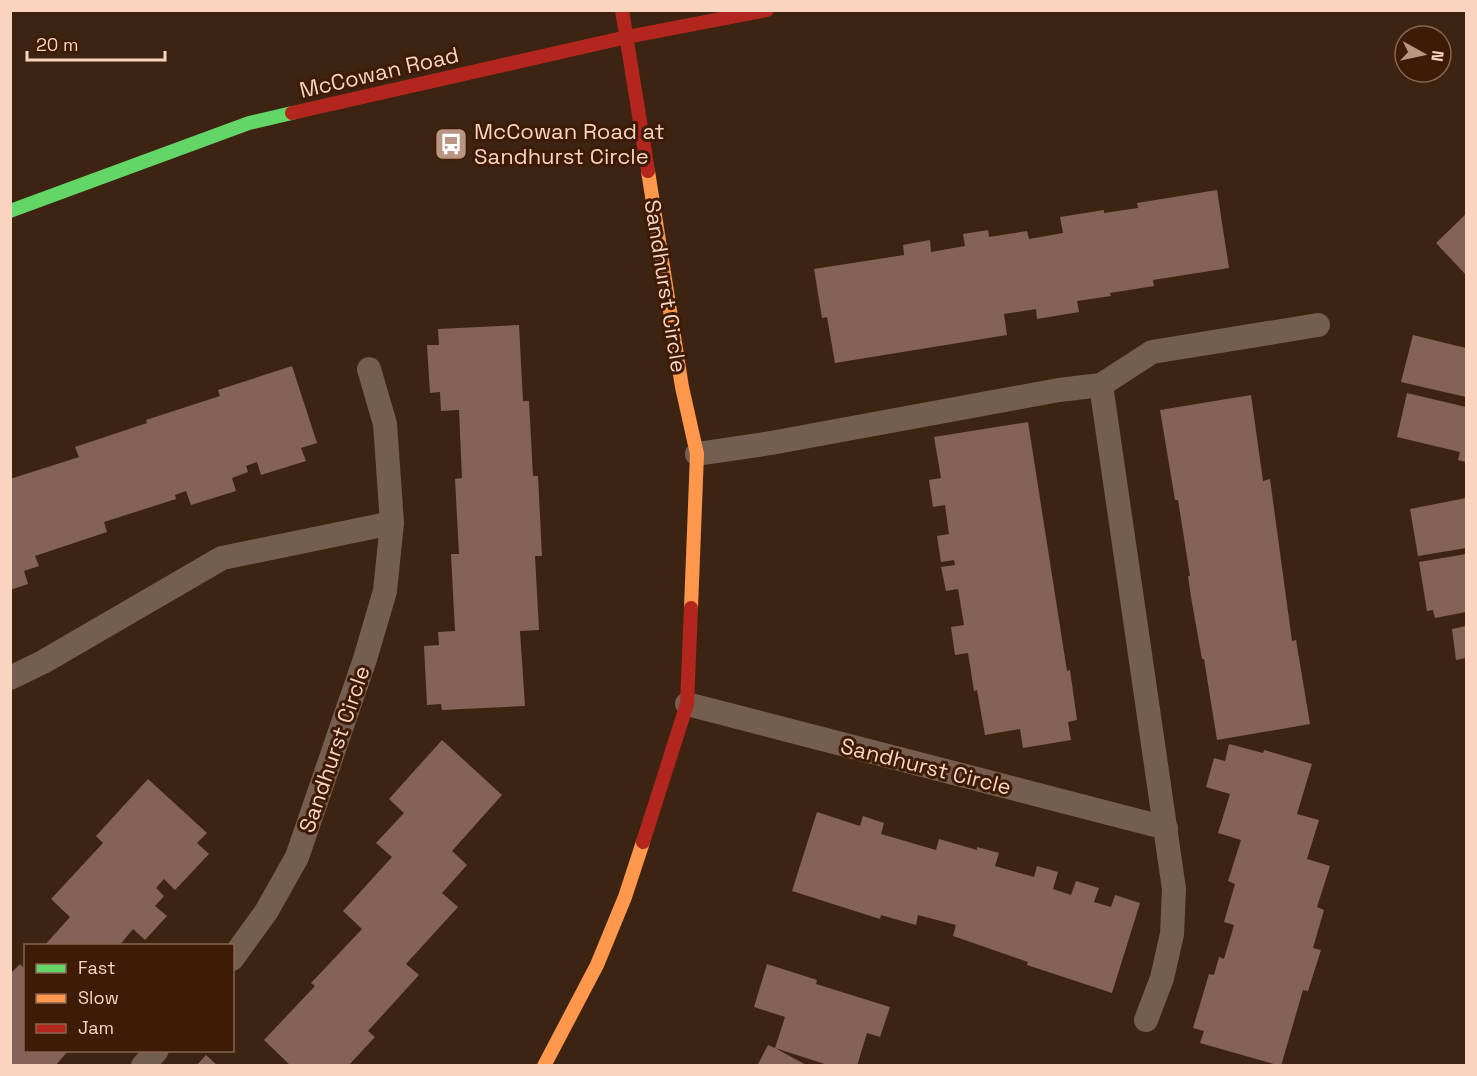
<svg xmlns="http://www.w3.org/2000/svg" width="1477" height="1076" viewBox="0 0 1477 1076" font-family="'Space Grotesk',sans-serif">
<rect width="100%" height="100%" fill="#3d2412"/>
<path fill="#846257" d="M 1217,190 L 1229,268 L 1153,280 L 1154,286 L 1110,293 L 1111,296 L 1077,301 L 1079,312 L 1037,319 L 1036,309 L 1004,314 L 1007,335 L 835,363 L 827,317 L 822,318 L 814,269 L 904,255 L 903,245 L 930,240 L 931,252 L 965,246 L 963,234 L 988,230 L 989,237 L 1027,231 L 1029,239 L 1063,233 L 1060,217 L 1104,210 L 1104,213 L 1138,208 L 1137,203 Z
M 1466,214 L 1466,275 L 1436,243 Z
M 519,325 L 523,401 L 529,401 L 533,476 L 538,476 L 542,556 L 535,556 L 539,630 L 520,631 L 525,706 L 442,710 L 441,704 L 427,705 L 424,646 L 439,645 L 438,632 L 455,631 L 451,554 L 459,554 L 455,479 L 462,478 L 459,410 L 441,411 L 440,392 L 430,393 L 427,345 L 439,345 L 438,329 Z
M 1413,335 L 1466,348 L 1466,397 L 1401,382 Z
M 292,366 L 317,443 L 301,448 L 306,461 L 261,475 L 257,462 L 246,466 L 248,472 L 232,478 L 236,491 L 191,505 L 186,491 L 175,495 L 176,499 L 104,522 L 107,532 L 35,556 L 39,566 L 24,571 L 28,584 L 10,590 L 10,479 L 79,457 L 75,447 L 147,423 L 146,420 L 220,396 L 218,390 Z
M 1407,393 L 1466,407 L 1466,462 L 1458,460 L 1460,452 L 1397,437 Z
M 1251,395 L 1263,481 L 1270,479 L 1292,641 L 1296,640 L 1310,724 L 1217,740 L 1204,659 L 1202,659 L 1191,597 L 1188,576 L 1190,576 L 1178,500 L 1175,500 L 1160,410 Z
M 1028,422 L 1067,671 L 1070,670 L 1077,720 L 1068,722 L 1071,740 L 1023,748 L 1020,729 L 985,735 L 977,690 L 974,691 L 968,653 L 955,655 L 951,627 L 964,625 L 958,589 L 946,591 L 941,567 L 955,565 L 954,560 L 941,562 L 937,536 L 949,534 L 945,505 L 933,507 L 929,480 L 941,478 L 934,437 Z
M 1466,498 L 1466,548 L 1418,556 L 1410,509 Z
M 1466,554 L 1466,612 L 1435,618 L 1433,610 L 1427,611 L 1419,562 Z
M 1466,626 L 1466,658 L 1456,660 L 1452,629 Z
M 442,740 L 502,795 L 452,851 L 467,865 L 442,893 L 458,907 L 406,964 L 419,975 L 368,1031 L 375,1037 L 348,1066 L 291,1066 L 264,1040 L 315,986 L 311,983 L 362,929 L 343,911 L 392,857 L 376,843 L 404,813 L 389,799 Z
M 1229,744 L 1263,753 L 1264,750 L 1312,764 L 1297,814 L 1319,820 L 1307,859 L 1330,866 L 1317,907 L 1324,910 L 1313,948 L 1321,950 L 1308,991 L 1303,990 L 1281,1066 L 1200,1043 L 1204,1031 L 1193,1028 L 1209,974 L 1214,975 L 1219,957 L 1224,959 L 1234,925 L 1224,922 L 1235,884 L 1228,881 L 1241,840 L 1218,833 L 1230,794 L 1206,787 L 1214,758 L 1225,761 Z
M 148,779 L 207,833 L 197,843 L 209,854 L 175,890 L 164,879 L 156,888 L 164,896 L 155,906 L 167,916 L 145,940 L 133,929 L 119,946 L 44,946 L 70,917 L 51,899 L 103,843 L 96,836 Z
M 817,812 L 860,826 L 863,816 L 884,823 L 881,834 L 936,850 L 939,839 L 977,850 L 977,847 L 999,853 L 995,866 L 1034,877 L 1037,866 L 1058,872 L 1053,889 L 1071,895 L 1076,881 L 1099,888 L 1094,902 L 1111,907 L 1115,895 L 1140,903 L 1112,993 L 1027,965 L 1028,962 L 953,936 L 956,925 L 918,915 L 916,925 L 881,915 L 880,919 L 792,891 Z
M 20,964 L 24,968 L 26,966 L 26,1050 L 69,1050 L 55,1066 L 10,1066 L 10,974 Z
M 767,964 L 817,980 L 816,984 L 890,1007 L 880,1037 L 867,1033 L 857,1066 L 831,1066 L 775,1048 L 785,1017 L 754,1007 Z
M 768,1045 L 775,1048 L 808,1066 L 757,1066 Z
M 206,1055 L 218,1066 L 196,1066 Z"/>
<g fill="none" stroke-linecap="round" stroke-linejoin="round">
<path stroke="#755e4f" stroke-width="24" d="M 1101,385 L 1174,889 L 1172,934 L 1162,978 L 1146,1020
M 697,454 L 771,443 L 1059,390 L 1101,385 L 1152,352 L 1318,325
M 10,678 L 43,662 L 222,558 L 392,523
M 687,704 L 1166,828
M 232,959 L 266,912 L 297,857 L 365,659 L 385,591 L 392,523 L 385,424 L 369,369
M 143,1066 L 157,1050"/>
<path stroke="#63d668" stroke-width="14" d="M 10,211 L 249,123 L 292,113"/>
<path stroke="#ff974d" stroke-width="14" d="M 648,171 L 682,387 L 697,454 L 691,608
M 544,1066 L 597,965 L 625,897 L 643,842"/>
<path stroke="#b3261e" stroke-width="14" d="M 622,10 L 648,171
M 292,113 L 627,37 L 767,10
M 643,842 L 687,704 L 691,608"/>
</g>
<defs>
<g id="bus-square" transform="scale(1.725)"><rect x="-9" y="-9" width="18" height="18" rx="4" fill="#b89682" stroke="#3d1b06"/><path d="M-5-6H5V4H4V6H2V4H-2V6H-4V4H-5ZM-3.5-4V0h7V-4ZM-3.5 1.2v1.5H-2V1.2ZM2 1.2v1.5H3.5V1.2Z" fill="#fff"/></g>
</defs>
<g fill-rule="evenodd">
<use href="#bus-square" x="451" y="144"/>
</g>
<g text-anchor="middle" stroke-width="6" stroke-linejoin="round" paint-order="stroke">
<g font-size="22" fill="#fad4bf" stroke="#3d1b06">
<text transform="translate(379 72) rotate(-13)" y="8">McCowan Road</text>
<text transform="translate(666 286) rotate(81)" y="8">Sandhurst Circle</text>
<text transform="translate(334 749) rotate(-71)" y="8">Sandhurst Circle</text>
<text transform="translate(926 766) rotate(14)" y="8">Sandhurst Circle</text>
</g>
<g font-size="22" fill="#fad4bf" stroke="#3d1b06" text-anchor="start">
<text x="474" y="139">McCowan Road at<tspan x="474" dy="25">Sandhurst Circle</tspan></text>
</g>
</g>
<rect width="1477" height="1076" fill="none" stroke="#fad4bf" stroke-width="24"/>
<rect x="24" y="944" width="210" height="108" fill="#3d1b06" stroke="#896550" stroke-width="1.5"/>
<rect x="36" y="964" width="30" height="9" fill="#63d668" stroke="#896550" stroke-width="1.5"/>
<text x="78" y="974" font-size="18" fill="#fad4bf">Fast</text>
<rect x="36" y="994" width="30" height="9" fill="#ff974d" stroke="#896550" stroke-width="1.5"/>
<text x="78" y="1004" font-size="18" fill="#fad4bf">Slow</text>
<rect x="36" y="1024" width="30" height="9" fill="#b3261e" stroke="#896550" stroke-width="1.5"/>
<text x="78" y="1034" font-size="18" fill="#fad4bf">Jam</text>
<g transform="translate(1423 54) rotate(98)"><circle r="28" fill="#3d1b06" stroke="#896550" stroke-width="1.5"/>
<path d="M0-4.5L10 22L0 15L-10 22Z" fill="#b89682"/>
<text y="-9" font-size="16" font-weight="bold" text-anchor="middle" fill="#fad4bf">N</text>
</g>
<path d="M27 51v9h138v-9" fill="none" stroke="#fad4bf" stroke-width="3"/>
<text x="36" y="51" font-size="18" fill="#fad4bf" stroke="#3d1b06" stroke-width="4.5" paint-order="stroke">20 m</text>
</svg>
